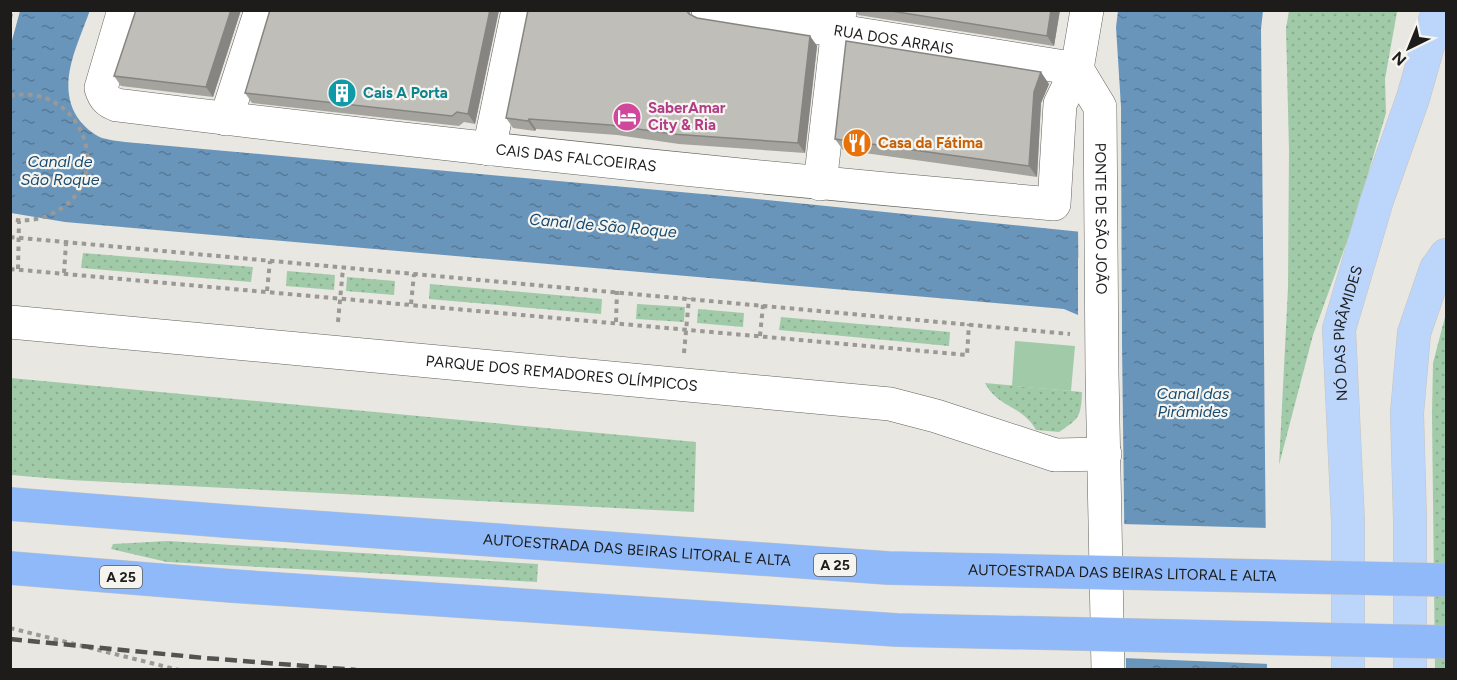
<svg xmlns="http://www.w3.org/2000/svg" width="1457" height="680" viewBox="0 0 1457 680" font-family="Figtree,sans-serif">
<defs>
<pattern id="grass-dots" width="8" height="8" patternUnits="userSpaceOnUse" patternTransform="scale(1.5)"><rect width="8" height="8" fill="#a1cba8"/><path d="M2 2h.1M6 6h.1" fill="none" stroke="#8aae90" stroke-width="1.8" stroke-linecap="round"/></pattern>
<pattern id="water-ripples" width="26" height="14" patternUnits="userSpaceOnUse" patternTransform="scale(1.5)"><rect width="26" height="14" fill="#6995bb"/><path d="M2 4q2-2 4 0t4 0M15 11q2-2 4 0t4 0" fill="none" stroke="#567997"/></pattern>
</defs>
<rect width="100%" height="100%" fill="#e9e7e1"/>
<path fill="url(#grass-dots)" d="M 1289,11 L 1397,11 L 1397,12 L 1385,79 L 1386,113 L 1353,225 L 1313,335 L 1279,465 L 1288,288 L 1289,150 L 1286,28 Z
M 83,253 L 253,267 L 251,282 L 81,268 Z
M 287,271 L 335,275 L 334,290 L 286,286 Z
M 347,277 L 395,281 L 394,295 L 346,291 Z
M 430,284 L 602,299 L 601,314 L 429,299 Z
M 637,304 L 685,307 L 684,322 L 636,319 Z
M 698,309 L 744,313 L 743,327 L 697,323 Z
M 1446,313 L 1446,669 L 1435,669 L 1432,415 L 1433,363 Z
M 781,317 L 950,332 L 949,346 L 779,330 Z
M 11,378 L 696,442 L 694,512 L 70,480 L 11,475 Z
M 985,383 L 1082,392 C 1081,417 1079,419 1059,432 L 1036,430 C 1022,405 998,408 985,383 Z
M 168,541 L 538,564 L 537,582 L 167,562 L 111,549 L 113,544 Z"/>
<path fill="#a1cba8" d="M 1015,341 L 1075,346 L 1071,391 L 1012,386 Z"/>
<path fill="url(#water-ripples)" d="M 90,10 C 78,45 54,87 80,121 C 86,128 93,134 102,138 C 109,140 118,141 125,142 L 747,198 L 1121,236 L 1121,107 L 1116,27 L 1118,11 L 1263,11 L 1261,29 L 1267,669 L 1126,669 L 1121,261 L 1078,258 L 1078,315 L 1064,309 L 65,222 L 11,213 L 11,44 L 20,11 Z"/>
<path fill="#e9e7e1" d="M 1118,107 L 1121,107 L 1122,374 L 1119,374 L 1118,264 L 1081,261 L 1081,315 L 1079,318 L 1078,228 L 1119,233 Z
M 1121,524 L 1269,528 L 1270,664 L 1123,658 Z"/>
<g fill="none" stroke-linecap="round" stroke-linejoin="round">
<g stroke="#63615c" stroke-width="34">
<g id="minor">
<path id="s1" d="M 124,10 L 101,88 C 104,98 108,102 117,105 C 429,144 741,177 1054,204 L 1060,104 L 1077,69 L 1087,10"/>
<path id="s2" d="M 708,10 L 1077,69"/>
<path id="s3" d="M 1077,69 L 1100,107 L 1102,373 L 1108,670"/>
<path d="M 226,119 L 261,10"/>
<path d="M 489,149 L 518,10"/>
<path d="M 820,184 L 840,10"/>
<path id="s4" d="M 10,322 L 890,404 L 936,416 L 1055,455 L 1105,454"/>
</g>
</g>
<g stroke="#c4c4c3" stroke-width="34">
<g id="major">
<path id="s5" d="M 1348,670 L 1348,522 L 1339,329 L 1377,200 L 1413,98 L 1438,10"/>
<path d="M 1410,670 L 1410,520 L 1407,413 L 1414,333 L 1436,269 L 1446,255"/>
</g>
</g>
<g stroke="#c4c4c3" stroke-width="34">
<path id="highway" d="M 10,504 L 226,521
M 10,568 L 232,586"/>
</g>
<path stroke="#9b9995" stroke-width="4" stroke-dasharray="4.5 4.5" stroke-linecap="butt" d="M 10,18 L 12,10
M 10,96 C 84,81 119,184 51,214 C 38,220 24,222 10,219
M 10,237 L 1070,334
M 10,269 L 967,355 L 969,324
M 18,269 L 19,221
M 64,273 L 66,243
M 267,291 L 270,261
M 411,304 L 414,274
M 338,322 L 343,268
M 616,322 L 617,291
M 760,336 L 763,305
M 684,353 L 689,298
M 10,628 L 179,670"/>
<use href="#minor" stroke="#fff" stroke-width="33"/>
<use href="#major" stroke="#bcd5fb" stroke-width="33"/>
<use href="#highway" stroke="#8fb9f9" stroke-width="33"/>
<path stroke="#555350" stroke-width="4.5" stroke-dasharray="12 6" stroke-linecap="butt" d="M 10,639 L 205,658 L 356,670"/>
<g stroke="#c4c4c3" stroke-width="34" stroke-linecap="butt">
<g id="highway-bridge">
<path id="s6" d="M 226,521 L 888,568 L 1446,580"/>
<path d="M 232,586 L 897,630 L 1446,642"/>
</g>
</g>
<use href="#highway-bridge" stroke="#8fb9f9" stroke-width="33"/>
</g>
<path fill="#a4a39e" d="M 136,10 L 241,10 L 213,97 L 121,86 L 114,76 Z
M 270,10 L 499,10 L 475,124 L 464,122 L 459,126 L 252,103 L 245,93 Z
M 690,10 L 690,15 L 697,18 L 810,36 L 817,46 L 805,153 L 679,144 L 617,135 L 536,129 L 535,131 L 513,128 L 506,118 Z
M 855,10 L 1060,10 L 1054,46 L 858,15 Z
M 1049,84 L 1041,103 L 1037,177 L 843,150 L 835,139 Z"/>
<path fill="#868581" d="M 231,10 L 241,10 L 213,97 L 206,87 Z
M 490,10 L 499,10 L 475,124 L 468,114 Z
M 1051,10 L 1060,10 L 1054,46 L 1047,36 Z
M 810,36 L 817,46 L 805,153 L 798,143 Z
M 1041,72 L 1049,84 L 1041,103 L 1037,177 L 1029,166 L 1034,92 Z
M 529,119 L 536,129 L 535,131 L 528,121 Z"/>
<path fill="#bfbeb8" stroke="#868581" stroke-width="1.5" d="M 136,10 L 231,10 L 206,87 L 114,76 Z
M 270,10 L 490,10 L 468,114 L 457,112 L 452,116 L 245,93 Z
M 528,10 L 686,10 L 689,14 L 697,18 L 810,36 L 798,143 L 672,134 L 610,125 L 529,119 L 528,121 L 506,118 Z
M 885,10 L 1051,10 L 1047,36 Z
M 846,41 L 1041,72 L 1034,92 L 1029,166 L 835,139 Z"/>
<defs>
<g id="building-disc" transform="scale(1.5)"><circle r="9.5" fill="#0f9aa8" stroke="#f6f4ee"/><path d="M-4-6H4V6H1V3H-1V6H-4ZM-2.5-4.3h1.7v1.8h-1.7ZM.8-4.3h1.7v1.8H.8ZM-2.5-1h1.7V.8h-1.7ZM.8-1h1.7V.8H.8Z" fill="#fff"/></g>
<g id="hotel-disc" transform="scale(1.5)"><circle r="9.5" fill="#d1479c" stroke="#f6f4ee"/><path d="M-6-4.5h1.5V1H6V5H4.5V3h-9V5H-6ZM-4 0a1.8 1.8 0 1 1 3.6 0ZM.5 0V-2.5h3Q6-2.5 6 0Z" fill="#fff"/></g>
<g id="restaurant-disc" transform="scale(1.5)"><circle r="9.5" fill="#e8710a" stroke="#f6f4ee"/><path d="M-5-6h1v4h1v-4h1v4h1v-4h1v5L-1.5 .5V6h-2V.5L-5-1ZM5-6V6H3V1.5H1.5Q1.5-4 5-6Z" fill="#fff"/></g>
</defs>
<g fill-rule="evenodd">
<use href="#building-disc" x="342" y="93"/>
<use href="#hotel-disc" x="627" y="117"/>
<use href="#restaurant-disc" x="857" y="143"/>
</g>
<g text-anchor="middle" stroke-width="4.5" stroke-linejoin="round" paint-order="stroke">
<g fill="#f6f4ee" stroke="#5e5d5a" stroke-width="1.5">
<rect x="814" y="554" width="42" height="22" rx="4.5"/>
<rect x="100" y="566" width="42" height="22" rx="4.5"/>
</g>
<g font-size="14" font-weight="bold" fill="#1d1c1a">
<text x="835" y="570">A 25</text>
<text x="121" y="582">A 25</text>
</g>
<g font-size="15" fill="#1d1c1a" stroke="#f6f4ee">
<text dy="5" stroke="none"><textPath href="#s2" startOffset="188">RUA DOS ARRAIS</textPath></text>
<text dy="5" stroke="none"><textPath href="#s1" startOffset="568">CAIS DAS FALCOEIRAS</textPath></text>
<text dy="5" stroke="none"><textPath href="#s3" startOffset="156">PONTE DE SÃO JOÃO</textPath></text>
<text dy="5" stroke="none"><textPath href="#s5" startOffset="338">NÓ DAS PIRÂMIDES</textPath></text>
<text dy="5" stroke="none"><textPath href="#s4" startOffset="554">PARQUE DOS REMADORES OLÍMPICOS</textPath></text>
<text dy="5" stroke="none"><textPath href="#s6" startOffset="412">AUTOESTRADA DAS BEIRAS LITORAL E ALTA</textPath></text>
<text dy="5" stroke="none"><textPath href="#s6" startOffset="898">AUTOESTRADA DAS BEIRAS LITORAL E ALTA</textPath></text>
</g>
<g font-size="15" font-weight="bold" fill="#0d838f" stroke="#f6f4ee" text-anchor="start">
<text x="363" y="98">Cais A Porta</text>
</g>
<g font-size="15" font-weight="bold" fill="#b23c85" stroke="#f6f4ee" text-anchor="start">
<text x="648" y="113">SaberAmar<tspan x="648" dy="17">City &amp; Ria</tspan></text>
</g>
<g font-size="15" font-weight="bold" fill="#c56008" stroke="#f6f4ee" text-anchor="start">
<text x="878" y="148">Casa da Fátima</text>
</g>
<g font-size="16" font-style="italic" fill="#174b71" stroke="#f6f4ee">
<text x="60" y="167">Canal de<tspan x="60" dy="18">São Roque</tspan></text>
<text transform="translate(603 225) rotate(5)" y="6">Canal de São Roque</text>
<text x="1193" y="399">Canal das<tspan x="1193" dy="18">Pirâmides</tspan></text>
</g>
</g>
<rect width="1457" height="680" fill="none" stroke="#1d1c1a" stroke-width="24"/>
<g transform="translate(1409 48) rotate(223)" stroke="#f6f4ee" stroke-width="4.5" paint-order="stroke">
<path d="M0-4.5L10 22L0 15L-10 22Z" fill="#1d1c1a"/>
<text y="-9" font-size="16" font-weight="bold" text-anchor="middle" fill="#1d1c1a">N</text>
</g>
</svg>
